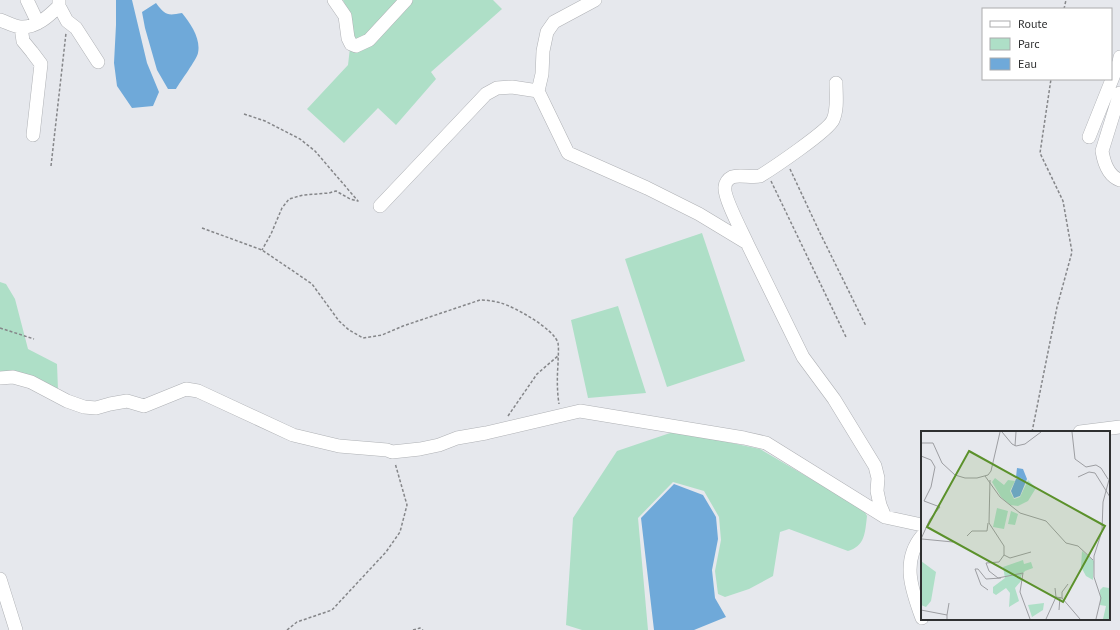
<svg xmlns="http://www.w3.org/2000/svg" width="1120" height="630" viewBox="0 0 1120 630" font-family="'PT Sans',sans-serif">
<rect width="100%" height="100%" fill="#e6e8ed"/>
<path fill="#aedfc7" d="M 343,0 L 493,0 L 502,9 L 431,72 L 436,79 L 396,125 L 378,108 L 344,143 L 307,109 L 348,65 L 353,22 Z
M 702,233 L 745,361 L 667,387 L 625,259 Z
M 0,282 L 6,284 L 15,299 L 28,349 L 57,364 L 58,390 L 11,371 L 0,371 Z
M 618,306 L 646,393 L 588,398 L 571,320 Z
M 676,431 L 760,449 L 864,510 L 867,516 C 865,533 865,546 848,551 L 789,529 L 780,532 L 773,576 L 749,589 L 725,597 L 718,594 L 715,571 L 721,540 L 719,517 L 704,491 L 673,482 L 638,518 L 648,630 L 582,630 L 566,625 L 573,518 L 617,451 Z"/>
<path fill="#6fa9d9" d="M 116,0 L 132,0 L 147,63 L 159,92 L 153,106 L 132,108 L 117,86 L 114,63 L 116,25 Z
M 156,3 C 165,15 167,16 182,13 C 191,24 201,39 198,53 C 197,59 180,82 176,89 L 168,89 L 157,70 L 145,28 L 142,12 Z
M 674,484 L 703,495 L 716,517 L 718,539 L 712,570 L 715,598 L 726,617 L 694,630 L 654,630 L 641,518 Z"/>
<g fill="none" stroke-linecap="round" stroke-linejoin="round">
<g stroke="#afb1b5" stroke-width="14">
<path id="minor" d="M 27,0 L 38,23
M 59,0 L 59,6 L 67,21 L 76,28 L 98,62
M 334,0 L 345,16 L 348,38 L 351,44 L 356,46 L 369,40 L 406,0
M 0,20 C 6,22 15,27 21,27 C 36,28 49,16 59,6
M 21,27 L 23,41 L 32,52 L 41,64 L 33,135
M 538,91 L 542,74 L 543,51 L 547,32 L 554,22 L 595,0
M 1120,93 L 1102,151 C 1104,163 1108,176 1120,180
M 1089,137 L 1119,62 L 1120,57
M 380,206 L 486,94 L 497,88 L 512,87 L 538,91 L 568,153 L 647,188 L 699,214 L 747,243 L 803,357 L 834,399 L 875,466 L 878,478 L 877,491 L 880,505 L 885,517
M 747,243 C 742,232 723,196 725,187 C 725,183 728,179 732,177 C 739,174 752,178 760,176 C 773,168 828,131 833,120 C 838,109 836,95 836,83
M 0,378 L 13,377 L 31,382 L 67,401 L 84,407 L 96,408 L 110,404 L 127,401 L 144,406 L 186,389 L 198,391 L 293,435 L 339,446 L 387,450 L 392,452 L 420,449 L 439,445 L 457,438 L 486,433 L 580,411 L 744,438 L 766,443 L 885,517 L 922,525
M 1080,432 L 1120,427
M 922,536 C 901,561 912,591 922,618
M 0,579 L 16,630"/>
</g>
<path stroke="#858689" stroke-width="1.5" stroke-dasharray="3 2" stroke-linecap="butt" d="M 1064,9 L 1066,0
M 244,114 L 265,121 L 300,139 L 315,151 L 358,201 L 350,199 L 336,191 L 329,193 L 303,195 L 289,199 L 282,208 L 271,234 L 262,250
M 51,166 L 66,33
M 790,169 L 820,233 L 866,326
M 771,181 L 846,337
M 202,228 L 262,250 L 296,273 L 312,284 L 339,321 L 349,330 L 363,338 L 382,335 L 403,326 L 480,300 C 487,300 494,301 501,303 C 515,307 554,329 558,343 C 559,350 558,357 558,364 C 557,378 557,391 559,404
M 0,328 L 34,339
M 508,416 L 537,374 L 559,355
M 1032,432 L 1057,307 L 1072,252 L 1063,201 L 1040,153 L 1051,79
M 287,630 L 297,622 L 332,610 L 386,552 L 400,532 L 407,505 L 395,463
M 413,630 L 420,628 L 423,630"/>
<use href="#minor" stroke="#fff" stroke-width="13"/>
</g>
<g transform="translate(921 431)">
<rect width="189" height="189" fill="#e6e8ed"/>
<path d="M 74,47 L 83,54 L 87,49 L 94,50 L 89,60 L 93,68 L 99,66 L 107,49 L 115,57 L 107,70 L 97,75 L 89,74 L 80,66 L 71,51 ZM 76,77 L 87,80 L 83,98 L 72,96 ZM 90,80 L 97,83 L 94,94 L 87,93 ZM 161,120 L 173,130 L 172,149 L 165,145 L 160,136 ZM 102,129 L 103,133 L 110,131 L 112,137 L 104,140 L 100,145 L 100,150 L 94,157 L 98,170 L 88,176 L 89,162 L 85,157 L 75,164 L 72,162 L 72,156 L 84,147 L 82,136 ZM 0,130 L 15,141 L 10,170 L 5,176 L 0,174 ZM 182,156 L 188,157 L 189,188 L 182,188 L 185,175 L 179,174 L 179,159 ZM 123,172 L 122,179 L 111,186 L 107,174 Z" fill="#aedfc7"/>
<path d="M 96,37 L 102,38 L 106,48 L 99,65 L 93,67 L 90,60 L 95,48 L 101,48 L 95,46 Z" fill="#6fa9d9"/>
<path fill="none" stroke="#9d9ea2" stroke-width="1" d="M 81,1 L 91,13 L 95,15 L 104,13 L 120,1M 151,1 L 154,28 L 165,36 L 175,34 L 180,37 L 187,48M 0,12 L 12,12 L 21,32 L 34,44 L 44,47 L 56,47 L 67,44 L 70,40 L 79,1M 94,15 L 95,1M 0,25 L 10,29 L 14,36 L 10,56 L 3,70 L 19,76 L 9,88 L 0,108M 64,45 L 79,66 L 99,82 L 125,90 L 145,112 L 157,115 L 172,129M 157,46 L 168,41 L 174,42 L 189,66M 69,49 L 68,92 L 83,115 L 83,124 L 89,127 L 110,121M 46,105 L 51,100 L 66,100 L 67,92M 1,108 L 32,111M 83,124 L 78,131 L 65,132 L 68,140 L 77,147 L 102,142 L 99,161 L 109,188M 67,159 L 60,154 L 54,138 L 57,138 L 65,148 L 80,147M 135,166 L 141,167 L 159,188M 141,167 L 141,161 L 147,153M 0,179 L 26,184 L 26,188M 138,179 L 139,166M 26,184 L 28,172M 125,188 L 135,166 L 134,157M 175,188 L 180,167 L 173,146 L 173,125 L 181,100 L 182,71 L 189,45"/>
<path fill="#5b912b" fill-opacity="0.15" stroke="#5b912b" stroke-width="2" d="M 48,20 L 184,95 L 142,171 L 6,96 Z"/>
<rect width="189" height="189" fill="none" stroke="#2f3031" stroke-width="2"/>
</g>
<rect x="982" y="8" width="130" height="72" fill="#ffffff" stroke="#acacad"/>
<rect x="990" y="21" width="20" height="6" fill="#ffffff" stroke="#acacad"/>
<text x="1018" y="28" font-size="12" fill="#2f3031">Route</text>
<rect x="990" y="38" width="20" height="12" fill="#aedfc7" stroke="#acacad"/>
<text x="1018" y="48" font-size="12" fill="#2f3031">Parc</text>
<rect x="990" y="58" width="20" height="12" fill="#6fa9d9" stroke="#acacad"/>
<text x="1018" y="68" font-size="12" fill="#2f3031">Eau</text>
</svg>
